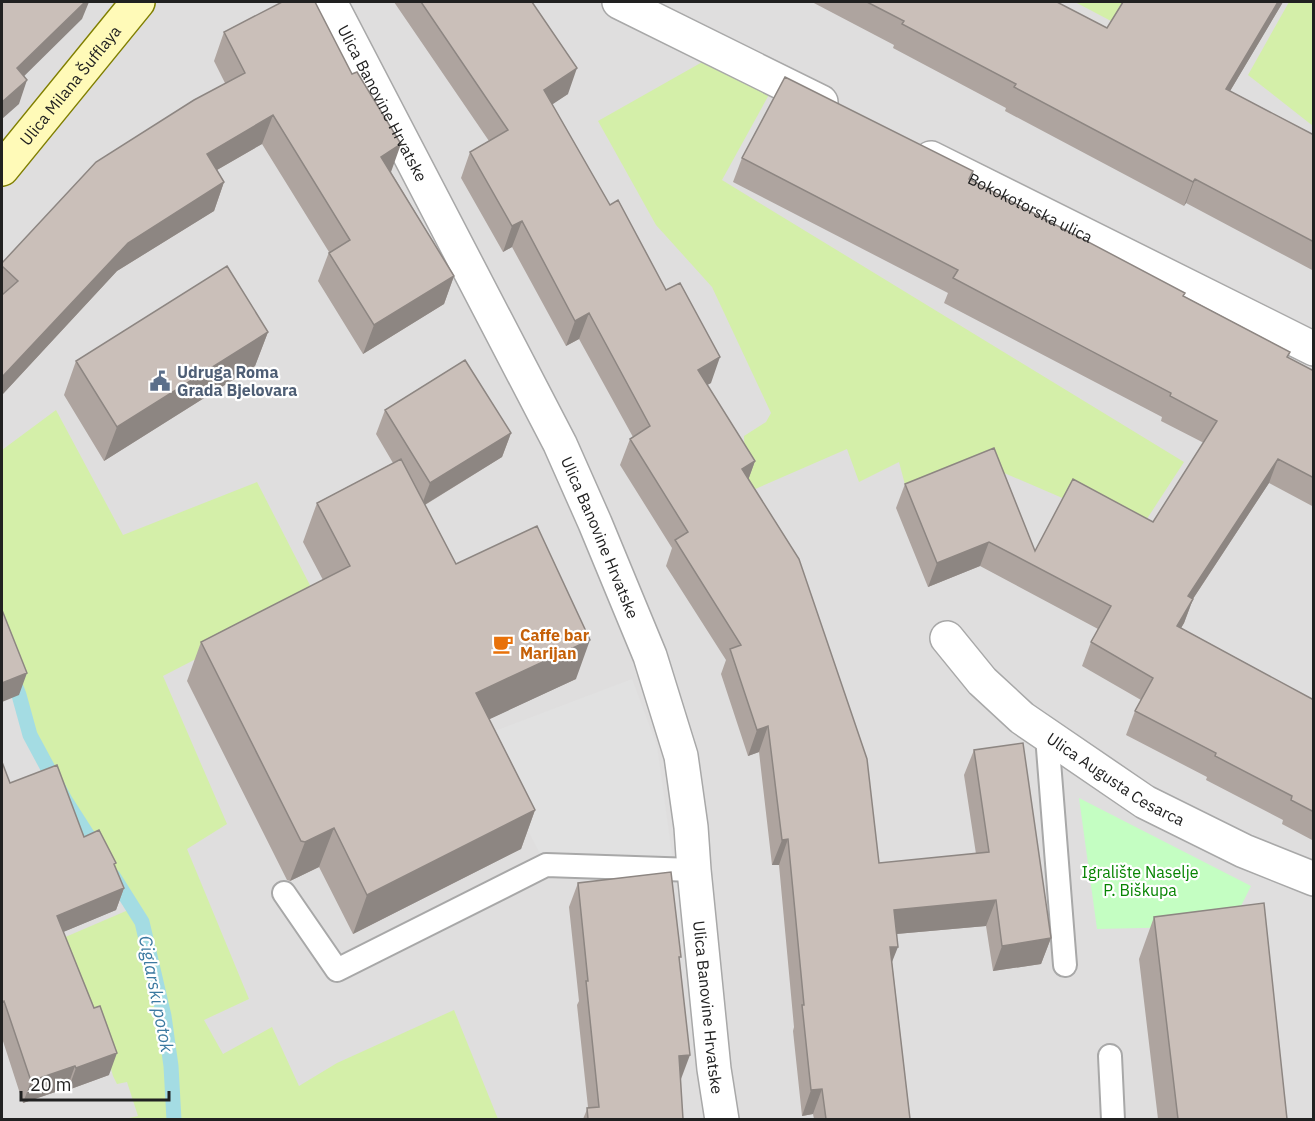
<svg xmlns="http://www.w3.org/2000/svg" width="1315" height="1121" viewBox="0 0 1315 1121" font-family="'IBM Plex Sans',sans-serif">
<rect width="100%" height="100%" fill="#f2ede7"/>
<path fill="#dfdede" d="M 2,2 L 1313,2 L 1313,1119 L 2,1119 Z"/>
<path fill="#c4fec2" d="M 1079,798 L 1251,886 L 1231,926 L 1097,929 Z"/>
<path fill="#d4efa9" d="M 1075,2 L 1123,2 L 1111,21 Z
M 1289,2 L 1313,2 L 1313,126 L 1248,75 Z
M 720,52 L 777,80 L 722,180 L 1184,462 L 1139,531 L 988,466 L 908,496 L 899,462 L 859,482 L 847,449 L 746,493 L 744,436 L 766,422 L 771,413 L 712,287 L 656,225 L 598,121 Z
M 56,410 L 123,535 L 257,482 L 316,597 L 163,676 L 227,824 L 187,849 L 249,999 L 204,1020 L 223,1054 L 272,1027 L 299,1086 L 337,1063 L 454,1010 L 498,1119 L 125,1119 L 138,1116 L 127,1082 L 117,1084 L 113,1076 L 97,1019 L 56,941 L 133,908 L 65,800 L 30,735 L 19,695 L 2,651 L 2,450 Z"/>
<path fill="#e1e1e1" d="M 632,679 L 657,746 L 674,869 L 546,865 L 479,737 Z"/>
<g fill="none" stroke-linecap="round" stroke-linejoin="round">
<path stroke="#a4dce3" stroke-width="15" d="M 2,651 L 19,695 L 30,735 L 65,800 L 97,850
M 113,876 L 142,922 L 164,1016 L 171,1066 L 174,1120"/>
<g stroke="#a8a8a8" stroke-width="26">
<path id="lane" d="M 1047,736 L 1065,965
M 284,893 L 337,970 L 546,865 L 694,870
M 1110,1056 L 1113,1120"/>
</g>
<g stroke="#a8a8a8" stroke-width="36">
<g id="street">
<path id="s1" d="M 330,2 L 560,444 L 595,523 L 650,656 L 681,756 L 691,827 L 694,870 L 714,1069 L 722,1120"/>
<path d="M 619,2 L 821,102"/>
<path id="s2" d="M 931,158 L 1314,349"/>
<path id="s3" d="M 947,638 L 982,681 L 1022,718 L 1145,802 L 1244,851 L 1314,879"/>
</g>
</g>
<g stroke="#807f00" stroke-width="36">
<g id="secondary">
<path id="s4" d="M 2,169 L 138,2"/>
</g>
</g>
<use href="#lane" stroke="#fff" stroke-width="22"/>
<use href="#street" stroke="#fff" stroke-width="33"/>
<use href="#secondary" stroke="#fffab8" stroke-width="33"/>
</g>
<path fill="#aea49f" d="M 394,2 L 532,2 L 568,94 L 552,104 L 711,383 L 707,385 L 755,461 L 748,480 L 879,863 L 976,854 L 964,775 L 974,750 L 1051,938 L 1041,964 L 993,971 L 986,926 L 896,934 L 892,962 L 910,1119 L 814,1119 L 813,1114 L 802,1116 L 793,1031 L 794,1027 L 779,865 L 772,865 L 759,752 L 748,756 L 721,674 L 726,660 L 666,566 L 672,548 L 620,465 L 630,439 L 633,437 L 579,339 L 566,346 L 512,247 L 503,252 L 461,178 L 470,152 L 489,141 Z
M 812,2 L 1057,2 L 1107,28 L 1123,2 L 1283,2 L 1230,91 L 1314,135 L 1314,271 L 1186,203 L 1184,206 L 1005,111 L 1006,108 L 893,48 L 894,45 Z
M 224,32 L 391,172 L 454,276 L 444,304 L 363,354 L 318,281 L 329,252 L 262,144 L 217,170 L 224,182 L 214,211 L 117,271 L 2,395 L 2,263 L 225,83 L 214,61 Z
M 742,158 L 970,180 L 1184,296 L 1290,352 L 1288,358 L 1314,371 L 1314,507 L 1269,483 L 1193,599 L 1184,623 L 1181,628 L 1314,700 L 1314,841 L 1282,824 L 1283,820 L 1206,780 L 1207,777 L 1126,735 L 1135,711 L 1141,700 L 1082,666 L 1091,642 L 1098,629 L 980,566 L 928,587 L 896,508 L 905,484 L 1035,551 L 1153,522 L 1204,443 L 1161,421 L 1162,417 L 944,303 L 948,293 L 733,182 Z
M 268,332 L 255,366 L 104,461 L 64,395 L 76,361 Z
M 385,410 L 511,433 L 502,457 L 425,505 L 456,564 L 576,679 L 489,719 L 535,810 L 521,849 L 353,934 L 319,867 L 290,881 L 287,880 L 187,681 L 201,642 L 323,580 L 303,542 L 317,503 L 393,463 L 376,434 Z
M 2,762 L 10,783 L 84,837 L 115,867 L 124,888 L 116,910 L 63,932 L 109,1075 L 68,1090 L 67,1088 L 23,1103 L 2,1038 Z
M 578,883 L 680,961 L 680,1080 L 683,1119 L 583,1119 L 588,1107 L 577,1005 L 579,1001 L 569,907 Z
M 1154,917 L 1287,1119 L 1158,1119 L 1139,959 Z"/>
<path fill="#8d8682" d="M 85,2 L 89,2 L 82,19 L 8,92 L 17,68 Z
M 1278,2 L 1283,2 L 1217,113 L 1226,89 Z
M 577,68 L 568,94 L 535,116 L 544,90 Z
M 27,80 L 19,104 L 2,119 L 2,102 Z
M 273,115 L 262,144 L 196,182 L 207,154 Z
M 401,144 L 391,172 L 370,185 L 381,157 Z
M 1195,179 L 1186,203 L 1184,206 L 1193,182 Z
M 224,182 L 214,211 L 117,271 L 2,395 L 2,377 L 128,243 Z
M 522,221 L 512,247 L 503,252 L 512,226 Z
M 454,276 L 444,304 L 363,354 L 374,325 Z
M 589,313 L 579,339 L 566,346 L 575,321 Z
M 268,332 L 255,366 L 104,461 L 117,427 Z
M 720,357 L 711,383 L 688,395 L 698,370 Z
M 511,433 L 502,457 L 421,507 L 430,483 Z
M 1278,459 L 1269,483 L 1179,620 L 1188,596 Z
M 755,461 L 746,486 L 742,469 Z
M 989,542 L 980,566 L 928,587 L 937,563 Z
M 1193,599 L 1184,623 L 1168,650 L 1177,626 Z
M 590,640 L 576,679 L 462,732 L 476,693 Z
M 27,673 L 19,695 L 2,702 L 2,683 Z
M 768,726 L 759,752 L 748,756 L 757,730 Z
M 535,810 L 521,849 L 353,934 L 367,895 Z
M 334,828 L 319,867 L 290,881 L 305,842 Z
M 788,839 L 779,865 L 772,865 L 782,840 Z
M 124,888 L 116,910 L 49,938 L 57,916 Z
M 996,900 L 986,926 L 885,935 L 894,910 Z
M 1051,938 L 1041,964 L 993,971 L 1002,946 Z
M 890,947 L 898,947 L 888,972 Z
M 117,1053 L 109,1075 L 68,1090 L 76,1068 Z
M 690,1055 L 681,1079 L 670,1081 L 679,1056 Z
M 75,1066 L 67,1088 L 23,1103 L 31,1081 Z
M 822,1089 L 813,1114 L 802,1116 L 811,1090 Z"/>
<path fill="#cabfb9" stroke="#8d8682" stroke-width="1.5" d="M 2,2 L 85,2 L 17,68 L 27,80 L 2,102 Z
M 282,2 L 315,2 L 352,74 L 357,72 L 401,144 L 381,157 L 454,276 L 374,325 L 329,253 L 350,240 L 273,115 L 207,154 L 224,182 L 128,243 L 2,377 L 2,295 L 18,281 L 2,266 L 2,263 L 96,162 L 194,100 L 245,73 L 224,32 Z
M 421,2 L 532,2 L 577,68 L 544,90 L 610,205 L 618,200 L 666,290 L 680,283 L 720,357 L 698,370 L 755,461 L 742,469 L 799,559 L 867,759 L 879,863 L 989,852 L 974,750 L 1023,743 L 1051,938 L 1002,946 L 996,900 L 894,910 L 898,947 L 890,947 L 910,1119 L 826,1119 L 822,1089 L 811,1090 L 802,1005 L 804,1005 L 788,839 L 782,840 L 768,726 L 757,730 L 730,649 L 741,645 L 675,540 L 688,532 L 630,439 L 650,426 L 589,313 L 575,321 L 522,221 L 512,226 L 470,152 L 508,130 Z
M 867,2 L 1057,2 L 1107,28 L 1123,2 L 1278,2 L 1226,89 L 1314,135 L 1314,242 L 1195,179 L 1193,182 L 1014,87 L 1016,84 L 902,24 L 904,21 Z
M 785,77 L 973,171 L 969,179 L 1185,293 L 1183,296 L 1290,352 L 1287,357 L 1314,371 L 1314,478 L 1278,459 L 1188,596 L 1193,599 L 1177,626 L 1314,700 L 1314,812 L 1291,800 L 1292,796 L 1215,756 L 1216,753 L 1135,711 L 1153,678 L 1091,642 L 1111,606 L 989,542 L 937,563 L 905,484 L 994,448 L 1035,551 L 1073,479 L 1153,522 L 1217,421 L 1170,396 L 1171,393 L 953,278 L 958,270 L 742,158 Z
M 227,266 L 268,332 L 117,427 L 76,361 Z
M 465,360 L 511,433 L 430,483 L 385,410 Z
M 401,459 L 456,564 L 537,526 L 590,640 L 476,693 L 535,810 L 367,895 L 334,828 L 305,842 L 301,841 L 201,642 L 350,566 L 317,503 Z
M 2,610 L 27,673 L 2,683 Z
M 2,762 L 10,783 L 57,765 L 84,837 L 99,830 L 116,863 L 114,864 L 124,888 L 57,916 L 94,1008 L 100,1006 L 117,1053 L 76,1068 L 75,1066 L 31,1081 L 4,1001 L 2,1002 Z
M 671,872 L 681,957 L 679,957 L 690,1055 L 679,1056 L 683,1119 L 588,1119 L 587,1108 L 599,1107 L 586,981 L 588,981 L 578,883 Z
M 1264,903 L 1287,1119 L 1178,1119 L 1154,917 Z"/>
<defs>
<g id="civic-bare" transform="scale(1.62)"><path d="M-.6-6.5H3V-4.5H.6V-3L4-1V1h2V6H-6V1h2V-1L-.6-3ZM-1.2 2.5V6h2.4V2.5Z" fill="#5c6f8a" stroke="#fff" stroke-width="2.5" paint-order="stroke"/></g>
<g id="cafe-bare" transform="scale(1.62)"><path d="M-5.5-4.5H6V0H3Q3 3.5 0 3.5H-2.5Q-5.5 3.5-5.5 0ZM3-3.2v2h1.7v-2ZM-6 4.5H4V6H-6Z" fill="#e8710a" stroke="#fff" stroke-width="2.5" paint-order="stroke"/></g>
</defs>
<g fill-rule="evenodd">
<use href="#civic-bare" x="160" y="381"/>
<use href="#cafe-bare" x="503" y="644"/>
</g>
<g text-anchor="middle" stroke-width="4.5" stroke-linejoin="round" paint-order="stroke">
<g font-size="16" fill="#212121" stroke="#fff">
<text dy="6" stroke="none"><textPath href="#s4" startOffset="108">Ulica Milana Šufflaya</textPath></text>
<text dy="6" stroke="none"><textPath href="#s1" startOffset="114">Ulica Banovine Hrvatske</textPath></text>
<text dy="6" stroke="none"><textPath href="#s2" startOffset="111">Bokokotorska ulica</textPath></text>
<text dy="6" stroke="none"><textPath href="#s1" startOffset="600">Ulica Banovine Hrvatske</textPath></text>
<text dy="6" stroke="none"><textPath href="#s3" startOffset="222">Ulica Augusta Cesarca</textPath></text>
<text dy="6" stroke="none"><textPath href="#s1" startOffset="1086">Ulica Banovine Hrvatske</textPath></text>
</g>
<g font-size="16" font-weight="bold" fill="#4e5e75" stroke="#fff" text-anchor="start">
<text x="177" y="378">Udruga Roma<tspan x="177" dy="18">Grada Bjelovara</tspan></text>
</g>
<g font-size="16" font-weight="bold" fill="#c56008" stroke="#fff" text-anchor="start">
<text x="520" y="641">Caffe bar<tspan x="520" dy="18">Marijan</tspan></text>
</g>
<g font-size="16" fill="#088503" stroke="#fff">
<text x="1140" y="878">Igralište Naselje<tspan x="1140" dy="18">P. Biškupa</tspan></text>
</g>
<g font-size="18" font-style="italic" fill="#3c7aa1" stroke="#fff">
<text transform="translate(156 994) rotate(79)" y="6">Ciglarski potok</text>
</g>
</g>
<rect width="1315" height="1121" fill="none" stroke="#212121" stroke-width="6"/>
<path d="M21 1091v9h148v-9" fill="none" stroke="#212121" stroke-width="3"/>
<text x="30" y="1091" font-size="18" fill="#212121" stroke="#ffffff" stroke-width="4.5" paint-order="stroke">20 m</text>
</svg>
